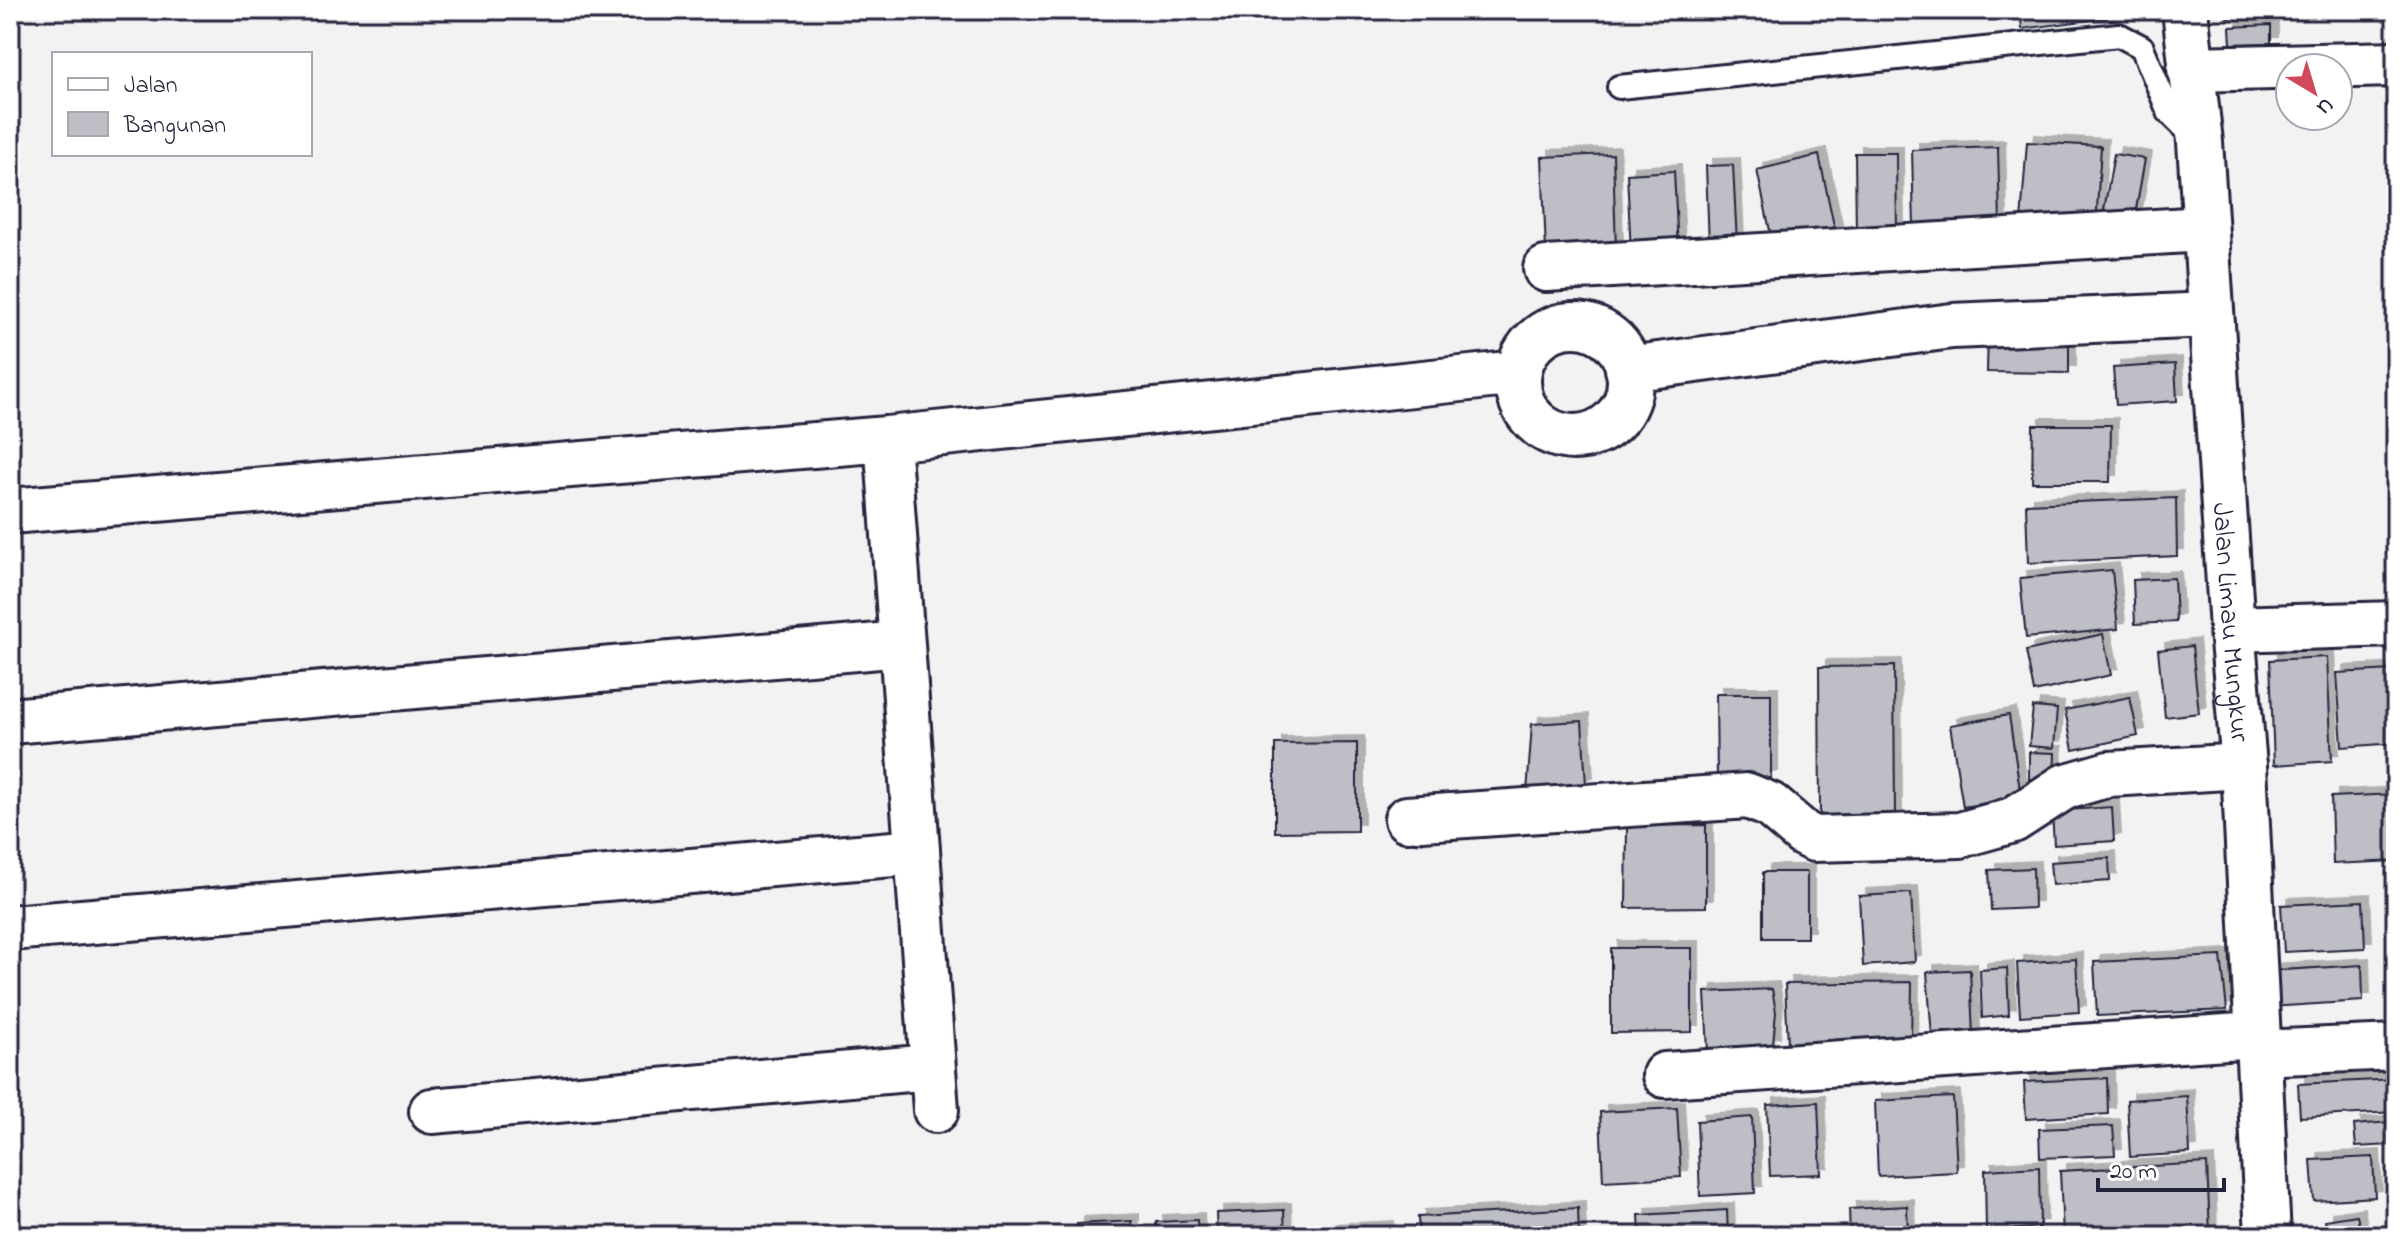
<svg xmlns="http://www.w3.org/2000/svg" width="2406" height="1246" font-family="'Indie Flower',sans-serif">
<defs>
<filter id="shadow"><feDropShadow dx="7" dy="-7" stdDeviation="0" flood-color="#0004"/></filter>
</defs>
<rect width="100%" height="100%" fill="#f2f2f3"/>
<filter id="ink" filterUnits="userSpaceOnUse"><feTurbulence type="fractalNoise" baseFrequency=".0125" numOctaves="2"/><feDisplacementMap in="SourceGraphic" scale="16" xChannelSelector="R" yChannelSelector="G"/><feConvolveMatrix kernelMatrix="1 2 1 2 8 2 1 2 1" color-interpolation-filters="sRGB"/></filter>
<g filter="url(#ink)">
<path fill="#bebec6" stroke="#22223b" stroke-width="2" filter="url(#shadow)" d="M2020 10H2106L2107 18 2022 29Z
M2227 10H2314L2227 18Z
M2271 25V43L2231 44 2230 27Z
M2027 142 2101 146 2096 225 2021 221Z
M1998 147 2000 224 1914 227 1912 150Z
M1855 153H1896L1897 235H1856Z
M1613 154 1616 250 1546 252 1542 157Z
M2114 154 2145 159 2135 215 2104 210Z
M1819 155 1837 240 1775 254 1757 170Z
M1733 165 1737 244 1709 245 1706 166Z
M1674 171 1678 250 1631 253 1627 174Z
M1988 329H2069V373L1987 372Z
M2175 364 2177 401 2116 405 2113 368Z
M2033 425H2111L2110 482H2032Z
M2176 498 2177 556 2028 563 2026 504Z
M2112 570 2118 629 2026 638 2020 578Z
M2174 578 2176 622 2135 624 2133 580Z
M2103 634 2111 675 2034 692 2026 651Z
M2192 646 2199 713 2165 717 2158 650Z
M2327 657 2332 761 2274 765 2270 660Z
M1894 666 1895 817 1820 818 1819 667Z
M2393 670 2396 743 2342 747 2337 673Z
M1716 694H1771V778L1717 779Z
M2130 697 2138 736 2073 750 2065 710Z
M2033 707 2057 709 2054 748 2029 746Z
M2009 715 2021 797 1963 807 1950 725Z
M1582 721 1586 785 1527 793 1532 724Z
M1357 743V831L1275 832V744Z
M2029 752 2055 753 2054 784H2029Z
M2396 794V861L2333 864 2331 797Z
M2112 807 2114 841 2054 845 2052 811Z
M1706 825V907L1626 908 1627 826Z
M2109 858 2110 881 2052 885 2050 862Z
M2033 868 2034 908 1991 910 1989 870Z
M1763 872H1807V938H1763Z
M1911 893 1915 962 1863 966 1859 896Z
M2363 901 2365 948 2284 952 2281 905Z
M1611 948H1692V1032L1611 1033Z
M2221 956 2227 1010 2097 1016 2094 962Z
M2076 959 2079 1012 2020 1016 2017 963Z
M2362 965 2363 1001 2269 1007 2267 971Z
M2007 968 2009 1015 1982 1018 1980 970Z
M1970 970 1973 1035 1932 1037 1927 972Z
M1912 982 1911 1043 1788 1044 1785 984Z
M1772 989 1776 1012 1773 1044 1708 1052 1705 992Z
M2107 1078 2108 1114 2026 1119 2024 1082Z
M2396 1079V1112L2300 1117 2298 1084Z
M2187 1096 2190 1153 2130 1157 2127 1100Z
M1953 1097 1957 1172 1878 1176 1875 1101Z
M1818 1102 1821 1174 1770 1176 1767 1105Z
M1677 1108 1681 1177 1603 1181 1600 1112Z
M1752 1117 1755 1193 1700 1196 1697 1121Z
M2390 1122 2391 1145 2356 1147 2354 1125Z
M2113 1126 2115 1155 2040 1158 2039 1129Z
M2373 1157 2375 1197 2314 1201 2311 1160Z
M2207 1163 2210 1234 2063 1236 2060 1171Z
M2039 1167 2040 1227 1986 1232 1985 1170Z
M1907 1206 1908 1236H1850L1849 1209Z
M1578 1208 1579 1236H1419L1418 1217Z
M1284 1210 1285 1236H1217L1216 1213Z
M1727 1210 1728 1236H1640L1639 1215Z
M2357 1215 2361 1236H2327L2325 1220Z
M1197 1220 1198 1236H1157L1156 1222Z
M1132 1221V1236H1077V1224Z
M1387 1228V1236H1325V1231Z"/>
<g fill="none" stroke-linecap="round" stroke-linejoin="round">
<defs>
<path id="service" d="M1619 87 2119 35 2142 47 2169 112 2196 139"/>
<path id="minor" d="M2190 69 2396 64
M1546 269 2204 229
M1518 381a56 56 0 1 1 112 0a56 56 0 1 1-112 0Z
M1628 369 1952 326 2210 315
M887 439 936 1110
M10 511 887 439 1518 373
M2232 629 2396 624
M10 721 902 644
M1407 819 1748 796 1770 805 1804 834 1814 839 1960 835 2013 820 2064 787 2109 774 2244 766
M10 928 917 852
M2259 1053 2396 1047
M1665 1075 2256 1035
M432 1111 931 1067"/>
<g id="tertiary">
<path id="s1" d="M2185 10 2200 142 2232 629 2244 766 2268 1236"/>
</g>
</defs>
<use href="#service" stroke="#22223b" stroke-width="28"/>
<use href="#minor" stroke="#22223b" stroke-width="50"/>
<use href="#tertiary" stroke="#22223b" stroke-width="50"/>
<use href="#service" stroke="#fff" stroke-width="22"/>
<use href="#minor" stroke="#fff" stroke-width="44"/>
<use href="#tertiary" stroke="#fff" stroke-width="44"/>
</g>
</g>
<g text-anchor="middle" stroke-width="6" stroke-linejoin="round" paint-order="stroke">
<g font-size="28" fill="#22223b" stroke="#fff">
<text dy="10" stroke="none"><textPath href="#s1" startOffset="614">Jalan Limau Mungkur</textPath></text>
</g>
</g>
<rect width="2406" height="1246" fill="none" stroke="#fff" stroke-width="40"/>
<rect x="20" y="20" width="2366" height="1206" fill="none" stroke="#22223b" stroke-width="3" filter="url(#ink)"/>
<rect x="52" y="52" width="260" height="104" fill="#ffffff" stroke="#a7a7b1" stroke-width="2"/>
<rect x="68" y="78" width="40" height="12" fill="#ffffff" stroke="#a7a7b1" stroke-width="2"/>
<text x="124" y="92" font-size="24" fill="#22223b">Jalan</text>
<rect x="68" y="112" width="40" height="24" fill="#bebec6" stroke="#a7a7b1" stroke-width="2"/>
<text x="124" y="132" font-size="24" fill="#22223b">Bangunan</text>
<g transform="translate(2314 92) rotate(142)"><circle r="38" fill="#ffffff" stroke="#a7a7b1" stroke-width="2"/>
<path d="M0-6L14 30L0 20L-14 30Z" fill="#d1495b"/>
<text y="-12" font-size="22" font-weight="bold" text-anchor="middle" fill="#22223b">U</text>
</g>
<path d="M2098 1178v12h126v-12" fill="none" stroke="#22223b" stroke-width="4"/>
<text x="2110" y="1178" font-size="24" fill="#22223b" stroke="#ffffff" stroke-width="6" paint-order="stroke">20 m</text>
</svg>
